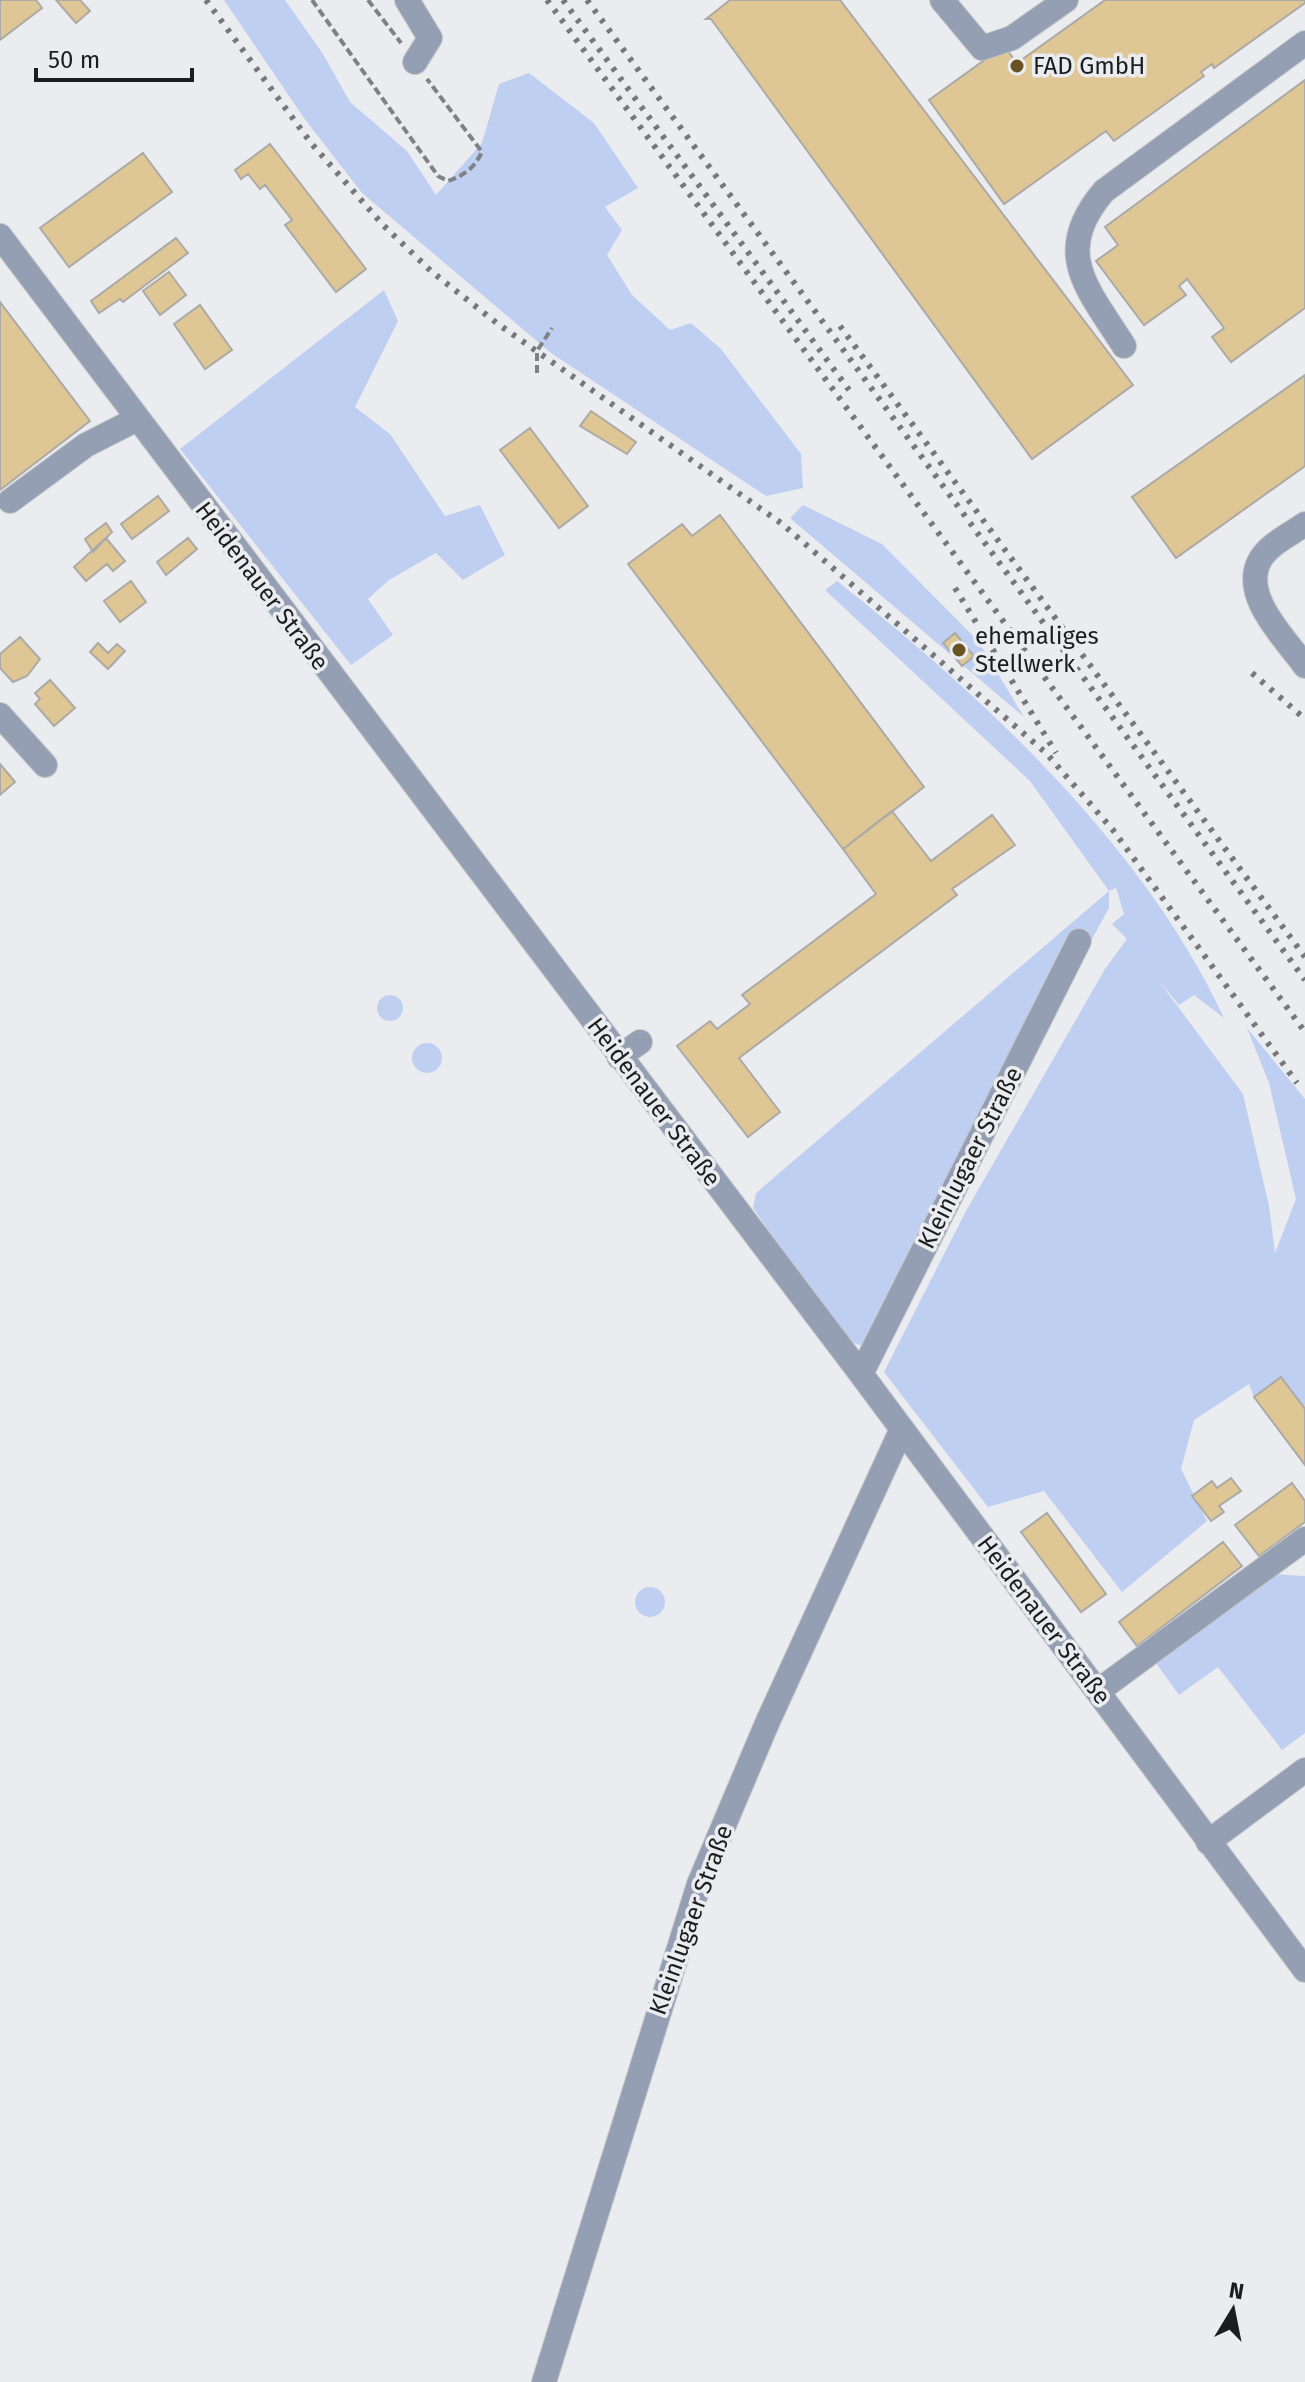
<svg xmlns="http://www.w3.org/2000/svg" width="1305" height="2382" font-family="'Fira Sans',sans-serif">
<rect width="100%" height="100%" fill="#eaecf0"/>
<path fill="#bfcff1" d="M224 0H285L323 54 350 102 407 151 436 195 482 143 499 84 529 73 594 123 638 188 605 207 622 230 607 255 632 295 670 330 691 323 721 349 801 454 803 488 766 496 551 353 362 193 304 118Z
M384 290 398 321 355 407 390 434 445 516 480 505 505 555 463 580 436 553 389 580 368 599 393 635 351 665 180 449Z
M803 505 882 544 979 642 1024 717 790 518Z
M837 581C984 697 1144 846 1224 1018L1194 995 1179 1005 1158 980 1243 1094 1269 1206 1275 1253 1296 1199 1269 1083 1247 1028 1305 1099V1409L1254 1397 1249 1384 1194 1420 1181 1469 1207 1521 1122 1592 1044 1491 988 1507 884 1372 966 1211 1105 969 1127 939 1112 924 1124 914 1116 888 1109 891V908L1092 939 1071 937 869 1341 862 1346 846 1340 753 1208 756 1193 1109 891 1030 781 825 590Z
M377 1008a13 13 0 1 1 26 0a13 13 0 1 1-26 0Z
M412 1058a15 15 0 1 1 30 0a15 15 0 1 1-30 0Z
M1271 1574 1305 1576V1733L1282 1750 1218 1667 1179 1695 1153 1659Z
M635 1602a15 15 0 1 1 30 0a15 15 0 1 1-30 0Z"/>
<path fill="#dfc695" stroke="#acaaa6" stroke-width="2" d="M0 0H36L42 8 0 40Z
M56 0H80L90 11 76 23Z
M730 0H840L1133 385 1032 459 711 19H706Z
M1105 0H1305V3L1214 68 1212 64 1201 72 1204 76 1114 141 1106 131 1004 204 929 100 1004 46 1017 63Z
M1305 80V308L1231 362 1212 337 1224 328 1187 279 1179 286 1186 295 1144 325 1096 261 1118 245 1105 227Z
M270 144 366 269 336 292 285 225 292 220 265 185 260 189 248 174 241 179 235 170Z
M143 153 172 192 69 267 40 228Z
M176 238 188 253 123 302 120 299 99 313 91 301Z
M169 272 186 295 160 315 143 291Z
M0 302 90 421 0 490Z
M200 305 232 350 205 369 174 324Z
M1305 375V466L1176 558 1132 497Z
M591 411 636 442 627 454 580 426Z
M530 428 588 506 559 528 500 450Z
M158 496 169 511 132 539 121 524Z
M720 515 924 787 843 849 628 564 682 524 692 536Z
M106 523 112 532 93 552 85 539Z
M106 538 125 561 113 571 107 564 86 581 74 567Z
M188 538 197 549 166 575 157 562Z
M131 581 146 602 120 622 104 601Z
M955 633 974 656 962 666 943 643Z
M20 637 40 659 27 676 13 682 0 668V654Z
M98 643 108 653 117 644 125 651 108 669 90 652Z
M50 680 75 708 54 726 35 704 40 699 35 693Z
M0 764 15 782 0 795Z
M892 811 931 861 992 815 1015 845 952 889 957 895 739 1058 780 1112 748 1137 677 1046 710 1021 717 1029 750 1004 742 995 876 894 843 849Z
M1281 1377 1305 1409V1465L1254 1397Z
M1231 1478 1241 1491 1219 1506 1224 1512 1211 1521 1192 1496 1212 1481 1217 1488Z
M1292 1483 1305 1501V1522L1259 1556 1235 1525Z
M1047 1513 1106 1594 1081 1612 1021 1532Z
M1223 1542 1242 1566 1137 1646 1119 1622Z"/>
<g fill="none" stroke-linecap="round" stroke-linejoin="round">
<defs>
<path id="minor" d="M407 0 430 38 415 62
M942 0 982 48 1012 38 1066 0
M0 236 861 1374 1305 1970
M1124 346C1088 289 1051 253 1104 191L1305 43
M10 501 86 445 137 419
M1305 524C1291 534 1269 544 1260 560 1240 596 1286 639 1305 666
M0 715 45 765
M619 1057 640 1042
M861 1374 1079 941
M1098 1691 1305 1539
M1208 1842 1305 1770
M544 2382 699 1884 768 1721 901 1431"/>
</defs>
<use href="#minor" stroke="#c5c7ca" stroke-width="26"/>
<path stroke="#7f8184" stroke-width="4" stroke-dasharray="8 4" stroke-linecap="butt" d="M312 0 438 176 448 181C465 175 474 168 482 152L427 79
M368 0 401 43
M537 373V351L552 328"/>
<use href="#minor" stroke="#959fb3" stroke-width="24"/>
<path stroke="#77787b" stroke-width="6" stroke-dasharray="4 8" stroke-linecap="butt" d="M206 0 311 143 383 225 432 272 498 324 781 523 1046 753 1113 830 1297 1083
M547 0 1305 1032
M563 0 849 390
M587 0 1305 980
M840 326 1305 957
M955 588 1056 753
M1252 673 1305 719"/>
</g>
<g fill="#695323" stroke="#eaecf0" stroke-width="3">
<circle cx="1017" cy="66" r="8"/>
<circle cx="959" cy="650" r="8"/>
</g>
<g text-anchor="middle" stroke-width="7" stroke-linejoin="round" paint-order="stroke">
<g font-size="24" fill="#1c1d1f" stroke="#eaecf0" text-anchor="start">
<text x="1033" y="74">FAD GmbH</text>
<text x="975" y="644">ehemaliges<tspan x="975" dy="28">Stellwerk</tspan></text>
</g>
<g font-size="24" fill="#1c1d1f" stroke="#eaecf0">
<text transform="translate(262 586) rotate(53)" y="8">Heidenauer Straße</text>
<text transform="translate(654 1102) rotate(53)" y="8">Heidenauer Straße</text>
<text transform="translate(970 1158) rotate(-63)" y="8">Kleinlugaer Straße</text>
<text transform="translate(1044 1620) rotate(53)" y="8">Heidenauer Straße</text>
<text transform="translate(691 1920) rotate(-70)" y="8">Kleinlugaer Straße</text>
</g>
</g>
<g transform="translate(1233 2310) rotate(10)" stroke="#eaecf0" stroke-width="6" paint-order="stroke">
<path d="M0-6L14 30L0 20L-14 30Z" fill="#1c1d1f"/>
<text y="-12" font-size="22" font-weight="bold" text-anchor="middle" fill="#1c1d1f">N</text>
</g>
<path d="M36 68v12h156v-12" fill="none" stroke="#1c1d1f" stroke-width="4"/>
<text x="48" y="68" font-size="24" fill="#1c1d1f" stroke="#eaecf0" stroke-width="6" paint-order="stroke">50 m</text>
</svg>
